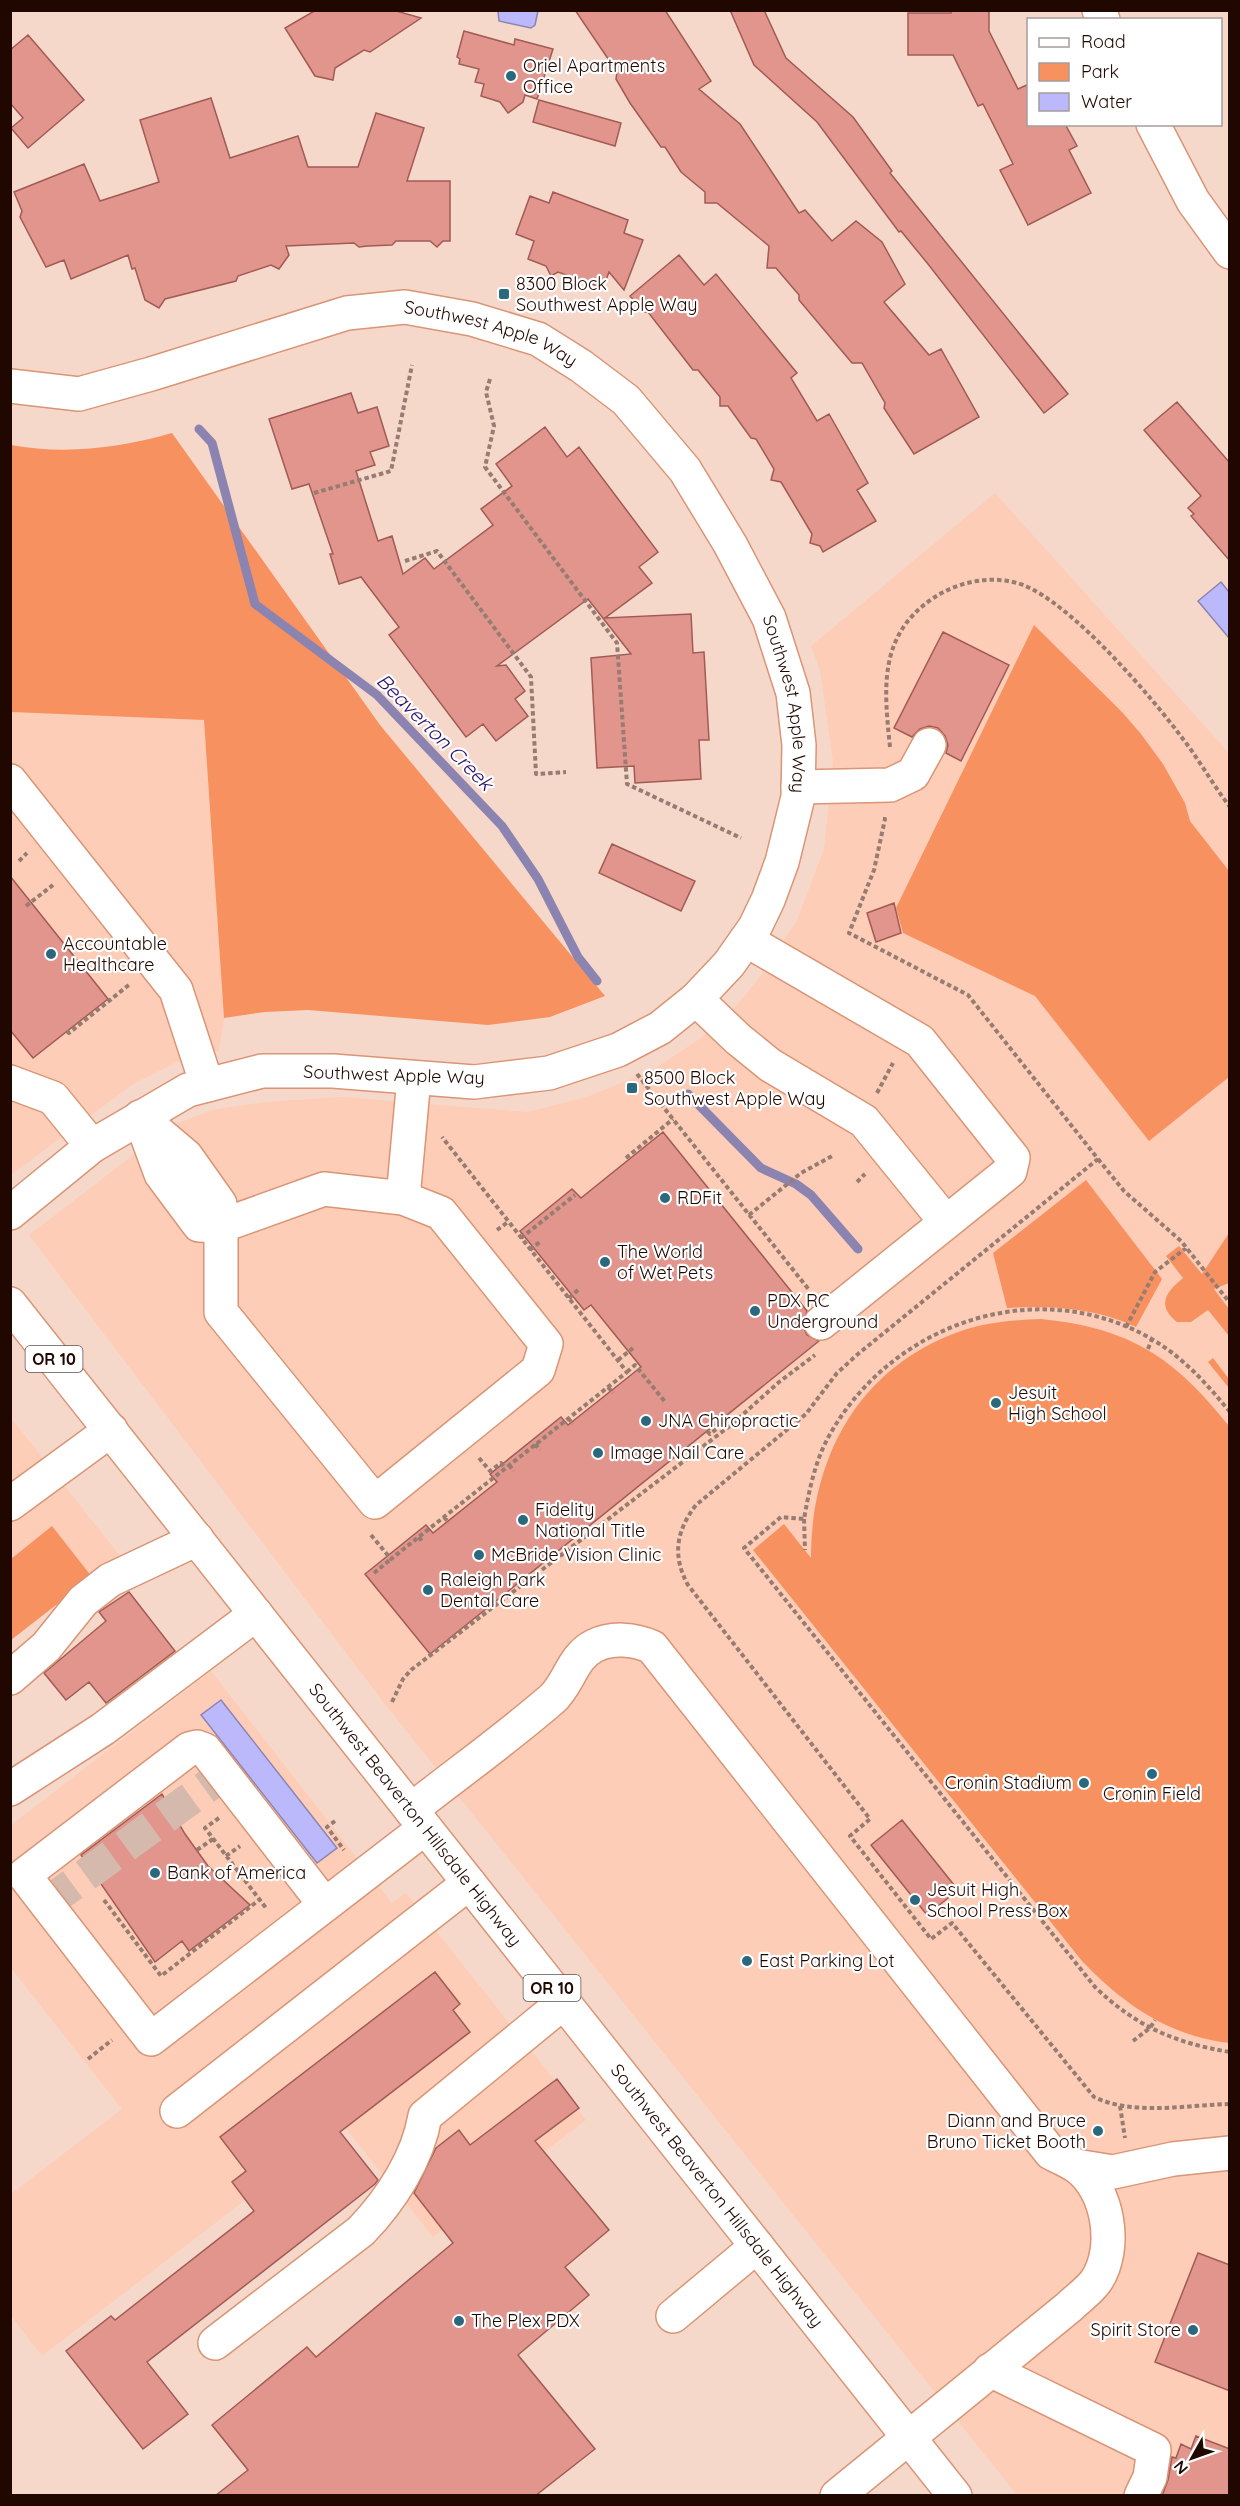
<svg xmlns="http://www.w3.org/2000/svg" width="1240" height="2506" font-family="Quicksand,sans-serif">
<rect width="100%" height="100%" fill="#f6d8cb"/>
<path fill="#fdcdb7" d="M995 493 1229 753V2495H1017L384 1703 29 1235 171 1126 212 1110 265 1102 342 1097 528 1112 589 1096 651 1071 698 1040 740 1002 765 970 797 920 824 849 833 762 820 671 811 646Z
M11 712 204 719 224 1018 219 1051 183 1059 133 1084 11 1175Z
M11 1418 120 1556 11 1640Z
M211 1671 392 1903 406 1893 586 2120 433 2237 343 2125 42 2356 11 2316V2194L122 2109 11 1968V1825Z"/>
<path fill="#f89160" d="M172 433 380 725 605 996 550 1017 488 1025 308 1010 265 1012 224 1018 204 720 11 712V445C65 455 119 448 172 433Z
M1034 625 1122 712 1141 734 1163 764 1185 803 1190 821 1229 871V1077L1149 1141 1035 996 903 933 896 908Z
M1086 1180 1162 1279 1136 1327C1095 1308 1052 1305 1007 1308L993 1253Z
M1229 1233V1283L1214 1289 1229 1309V1336L1208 1310 1191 1322H1177C1156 1305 1166 1292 1183 1278L1166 1256 1179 1246 1202 1274Z
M1041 1319C1130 1328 1174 1357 1229 1426V2043C1169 2036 1123 2004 1082 1961L753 1550 784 1524 811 1558C811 1454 862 1364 964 1330 989 1322 1015 1320 1041 1319Z
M1213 1358 1229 1379V1388L1208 1362Z
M52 1526 92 1577 11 1640V1559Z"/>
<path fill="#bbb9fc" stroke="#8c84b0" stroke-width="1.5" d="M498 11V10L538 11 535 25 531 28 499 21Z
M1221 582 1229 592V638L1198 601Z
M221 1700 337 1848 317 1863 201 1715Z"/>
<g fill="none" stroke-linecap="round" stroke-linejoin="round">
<path stroke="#8c84b0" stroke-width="9" d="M199 429 212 443 255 604 377 695 502 826 538 879 578 957 597 981
M688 1094 761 1168 796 1184 811 1195 858 1249"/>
</g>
<path fill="#e1958d" stroke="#a15b55" stroke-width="1.5" d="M316 10H393L421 18 370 52 364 50 335 68 333 80 315 76 285 28Z
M575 10H665L711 81 699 89 740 124 799 213 805 210 832 241 856 221 882 242 905 284 884 302 929 355 941 349 979 417 914 454 884 408 885 403 862 363H852L799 300V295L776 268H767L769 246 717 203H705V192L681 172 665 147H661L630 103 616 79 617 72Z
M730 10H764L786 58 853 117 892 171 890 173 1068 394 1044 413 928 264 901 231 899 232 817 122 754 65Z
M951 10H989V31L1018 89 1029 84V124H1065L1077 146 1069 150 1091 193 1028 225 1000 170 1013 164 983 104 978 106 953 55H908V13H951Z
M464 31 514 45 515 39 553 49 537 99 525 95 523 102 508 113 500 102 481 96 484 84 475 82 479 69 459 64 460 59 457 57Z
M28 35 84 100 28 148 11 128 23 118 10 103V50Z
M211 98 230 158 298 136 308 167H358L376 113 424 128 407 181H450V241H443L437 247 430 241H396L392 245 368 246 359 247 354 243 286 246 289 255 279 269 271 265 238 276 236 281 165 299 159 308 145 300 135 268 132 269 128 255 71 279 64 260 46 267 20 217 22 211 14 192 84 164 100 201 159 182 140 120Z
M539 100 621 123 615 146 533 122Z
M553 192 628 220 624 233 643 240 624 290 609 272 603 288 558 272 551 276 546 266 528 259 534 241 516 234 530 196 549 203Z
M679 255 704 285 716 274 797 373 791 378 817 421 829 414 868 483 857 490 876 521 823 552 820 546 810 543 812 534 781 482 771 480 774 469 756 439 751 438 728 406H720V397L698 370H693L648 312H643L630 296Z
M351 393 358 413 377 407 389 446 370 452 375 465 356 471 378 541 392 536 403 574 425 558 434 569 493 525 481 509 512 486 496 464 545 427 567 457 579 447 658 552 639 567 652 583 605 618 691 614 693 653 704 652 709 740H699L701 779 635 783 634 766 597 768 591 658 631 654 588 599 497 666 506 665 525 691 515 699 528 716 496 741 483 724 466 737 389 635 399 627 361 577 339 584 330 554H333L309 484 292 489 269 419Z
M1177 402 1230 463V561L1191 516 1194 514 1188 508 1201 496 1144 430Z
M943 632 1009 665 961 761 946 753 948 745 945 736 938 728 929 726 920 729 912 737 894 728Z
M612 844 695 881 681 911 599 873Z
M10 876 108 999 33 1058 10 1030Z
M894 903 901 933 876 942 867 913Z
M663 1132 807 1311 803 1326 807 1335 819 1341 430 1654 365 1574 426 1525 433 1533 497 1482 490 1474 561 1417 568 1425 641 1367 591 1305 584 1310 520 1231 572 1189 581 1198Z
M129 1592 175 1651 106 1703 89 1682 66 1700 44 1673 106 1621 99 1612Z
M162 1794 185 1834 208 1866 250 1905 189 1951 182 1941 155 1962 81 1855Z
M902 1820 958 1890 927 1915 871 1845Z
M435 1972 460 2004 453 2010 470 2032 340 2132 378 2180 375 2184 147 2362 188 2414 143 2449 66 2351 111 2316 115 2320 254 2211 232 2182 246 2171 220 2137Z
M557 2079 579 2108 535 2141 609 2230 565 2267 589 2295 518 2355 595 2449 535 2496H215L248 2470 212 2425 307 2347 316 2357 453 2243 414 2193 436 2148 459 2130 470 2145Z
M1198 2253 1230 2265V2391L1155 2362Z
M1196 2436 1230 2449V2496H1162L1168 2480 1172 2457 1176 2458 1181 2444 1191 2449Z"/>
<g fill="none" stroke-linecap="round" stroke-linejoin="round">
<path stroke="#d6b9ad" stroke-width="33" stroke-dasharray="33 16" stroke-linecap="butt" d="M46 1904 224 1774"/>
<defs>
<g id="minor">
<path d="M1099 10 1103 20"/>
<path d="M1153 124 1193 201 1230 252"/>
<path id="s1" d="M10 386 79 394 151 374 347 313 405 307 472 319 538 339 581 366 626 400 685 470 730 544 769 618 793 693 799 745 798 797 782 862 768 900 755 927 729 964 696 999 660 1028 618 1050 549 1073 474 1082 333 1071H262L188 1090 92 1146 10 1213"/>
<path d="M10 781 176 990 207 1085"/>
<path d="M798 787 890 785 913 774 929 745"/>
<path d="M746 940 920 1041 1013 1158 1010 1171 821 1323"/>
<path d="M696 999 738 1039 770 1065 864 1121 946 1222"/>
<path d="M10 1082 53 1098 92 1146"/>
<path d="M140 1117 186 1156 220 1204 221 1226 199 1225 161 1174Z"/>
<path d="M324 1189 403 1198 441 1213 546 1344 538 1370 375 1502 221 1312V1226Z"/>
<path d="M403 1198 414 1078"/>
<path d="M10 1504 111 1430"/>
<path d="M10 1678 46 1647 83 1601 110 1580 197 1539"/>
<path d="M10 1789 103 1729 256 1614"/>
<path d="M411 1810C458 1773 507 1738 552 1699 569 1684 572 1657 594 1646 612 1637 634 1639 652 1647L1051 2153C1059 2157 1068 2161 1076 2166 1109 2189 1118 2249 1096 2281 1089 2291 1077 2299 1069 2307L837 2496"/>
<path d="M325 1905 205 1750 197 1747 189 1749 24 1875 151 2039 425 1828"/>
<path d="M177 2111 469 1883"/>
<path d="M1076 2166 1113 2172 1173 2159 1230 2153"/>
<path d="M673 2316 757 2246"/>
<path d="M215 2343 361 2231C391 2200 418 2158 425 2116L564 2002"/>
<path d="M990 2370 1154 2450 1150 2477 1141 2496"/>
</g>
<g id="major">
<path id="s2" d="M10 1304 955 2496"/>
</g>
</defs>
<use href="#minor" stroke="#d99575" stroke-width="36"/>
<use href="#major" stroke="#d99575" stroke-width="36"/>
<path stroke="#977c71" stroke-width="4" stroke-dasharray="4.5 3" stroke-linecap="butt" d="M490 379 486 392 494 426 485 467 617 643 627 784 741 838
M314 493 391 471 412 365
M405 561 437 551 531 677 536 774 566 772
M890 747C884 689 878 636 932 599 958 581 993 574 1023 585 1072 604 1151 696 1183 739 1200 761 1213 785 1230 807
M883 819H885L874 870 849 933 968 995 1098 1159 858 1354 837 1373 806 1414 696 1505C676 1531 672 1556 688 1585L870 1819 850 1836 931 1939 952 1923 1094 2097C1134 2116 1186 2105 1230 2104
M19 861 27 853
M26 906 53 885
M67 1031 69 1033 130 984
M637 1074 810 1291
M877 1093 893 1063
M626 1158 673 1119
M1098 1159 1124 1191 1181 1241 1230 1303
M857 1182 865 1174
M749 1215 801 1173 834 1155
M497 1230 508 1222
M521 1238 575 1195
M530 1250 541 1241
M569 1298 578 1290
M1126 1327 1155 1272 1186 1248
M1148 1349 1152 1339
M618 1360 633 1348
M627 1372 635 1365 666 1403
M608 1387 613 1393
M1230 1412C1206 1383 1183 1357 1150 1338 1035 1273 891 1324 829 1436 815 1461 809 1491 804 1519L781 1517 744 1548 1095 1987C1136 2026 1174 2043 1230 2052
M568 1418 573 1424
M707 1431 710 1434 726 1421 738 1418
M535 1444 540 1450
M479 1458 490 1471 501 1463 505 1468
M509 1465 514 1471
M444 1517 449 1523
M804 1519 805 1550
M371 1535 391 1559 627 1372 442 1137
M419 1537 423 1543
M374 1573 391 1559
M392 1702 403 1679 411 1670 731 1425 779 1382 815 1355
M219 1818 205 1828 266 1908
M335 1821 327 1827 344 1850
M197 1850 213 1839
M226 1856 240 1846
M104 1900 161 1976 259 1900
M1133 2041 1150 2028 1155 2020
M88 2059 112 2040
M1120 2106 1125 2138"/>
<use href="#minor" stroke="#fff" stroke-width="33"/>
<use href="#major" stroke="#fff" stroke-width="33"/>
</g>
<g fill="#2a687e" stroke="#fff" stroke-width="2">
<circle cx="511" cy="76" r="6"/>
<rect x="498" y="288" width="12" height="12" rx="3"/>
<circle cx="51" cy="954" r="6"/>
<rect x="626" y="1082" width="12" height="12" rx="3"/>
<circle cx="665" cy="1198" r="6"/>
<circle cx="605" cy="1262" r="6"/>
<circle cx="755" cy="1311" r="6"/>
<circle cx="996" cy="1403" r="6"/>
<circle cx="646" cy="1421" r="6"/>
<circle cx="598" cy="1453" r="6"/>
<circle cx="523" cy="1520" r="6"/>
<circle cx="479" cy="1555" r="6"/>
<circle cx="428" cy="1590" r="6"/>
<circle cx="1152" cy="1774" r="6"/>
<circle cx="1084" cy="1783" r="6"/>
<circle cx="155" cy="1873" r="6"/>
<circle cx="915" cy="1900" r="6"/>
<circle cx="747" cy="1961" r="6"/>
<circle cx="1098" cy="2131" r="6"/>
<circle cx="459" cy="2321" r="6"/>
<circle cx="1193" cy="2330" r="6"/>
</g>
<g text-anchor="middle" stroke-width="4.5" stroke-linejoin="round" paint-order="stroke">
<g fill="#fff" stroke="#63524c" stroke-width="1.5">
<rect x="25.5" y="1346" width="57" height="26" rx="4.5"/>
<rect x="523.5" y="1975" width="57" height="26" rx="4.5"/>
</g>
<g font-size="16" font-weight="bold" fill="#200800">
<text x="54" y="1365">OR 10</text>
<text x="552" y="1994">OR 10</text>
</g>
<g font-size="18" fill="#200800" stroke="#fff" text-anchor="start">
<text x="523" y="72">Oriel Apartments<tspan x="523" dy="21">Office</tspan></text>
<text x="516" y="290">8300 Block<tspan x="516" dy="21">Southwest Apple Way</tspan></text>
<text x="63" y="950">Accountable<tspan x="63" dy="21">Healthcare</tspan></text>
<text x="644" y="1084">8500 Block<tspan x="644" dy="21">Southwest Apple Way</tspan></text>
<text x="677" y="1204">RDFit</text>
<text x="617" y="1258">The World<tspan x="617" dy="21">of Wet Pets</tspan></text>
<text x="767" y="1307">PDX RC<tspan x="767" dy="21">Underground</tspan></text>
<text x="1008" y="1399">Jesuit<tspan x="1008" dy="21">High School</tspan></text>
<text x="658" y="1427">JNA Chiropractic</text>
<text x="610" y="1459">Image Nail Care</text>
<text x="535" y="1516">Fidelity<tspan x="535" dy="21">National Title</tspan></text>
<text x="491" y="1561">McBride Vision Clinic</text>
<text x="440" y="1586">Raleigh Park<tspan x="440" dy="21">Dental Care</tspan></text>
<text x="1072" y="1789" text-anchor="end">Cronin Stadium</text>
<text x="1152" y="1800" text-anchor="middle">Cronin Field</text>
<text x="167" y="1879">Bank of America</text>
<text x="927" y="1896">Jesuit High<tspan x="927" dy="21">School Press Box</tspan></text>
<text x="759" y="1967">East Parking Lot</text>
<text x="1086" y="2127" text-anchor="end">Diann and Bruce<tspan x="1086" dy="21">Bruno Ticket Booth</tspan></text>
<text x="471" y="2327">The Plex PDX</text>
<text x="1181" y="2336" text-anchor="end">Spirit Store</text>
</g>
<g font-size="18" fill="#200800" stroke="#fff">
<text dy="6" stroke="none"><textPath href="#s1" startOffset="498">Southwest Apple Way</textPath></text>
<text dy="6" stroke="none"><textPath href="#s1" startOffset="1002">Southwest Apple Way</textPath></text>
<text transform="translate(394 1075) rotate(2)" y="6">Southwest Apple Way</text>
<text dy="6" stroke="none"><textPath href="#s2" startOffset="652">Southwest Beaverton Hillsdale Highway</textPath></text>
<text dy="6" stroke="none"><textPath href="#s2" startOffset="1138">Southwest Beaverton Hillsdale Highway</textPath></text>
</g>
<g font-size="20" font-style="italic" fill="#2c1071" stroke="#fff">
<text transform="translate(435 732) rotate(45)" y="7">Beaverton Creek</text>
</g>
</g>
<rect width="1240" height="2506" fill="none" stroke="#200800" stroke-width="24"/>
<rect x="1027" y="18" width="195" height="108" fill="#ffffff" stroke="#a69c99" stroke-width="1.5"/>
<rect x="1039" y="38" width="30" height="9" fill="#ffffff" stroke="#a69c99" stroke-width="1.5"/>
<text x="1081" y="48" font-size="18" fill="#200800">Road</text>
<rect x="1039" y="63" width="30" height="18" fill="#f89160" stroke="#a69c99" stroke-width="1.5"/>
<text x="1081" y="78" font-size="18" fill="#200800">Park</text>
<rect x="1039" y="93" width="30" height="18" fill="#bbb9fc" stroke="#a69c99" stroke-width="1.5"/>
<text x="1081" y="108" font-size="18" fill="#200800">Water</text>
<g transform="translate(1192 2458) rotate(230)" stroke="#ffffff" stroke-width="4.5" paint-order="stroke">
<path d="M0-4.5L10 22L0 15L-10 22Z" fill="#200800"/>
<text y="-9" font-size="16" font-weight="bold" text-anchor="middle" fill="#200800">N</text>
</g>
</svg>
